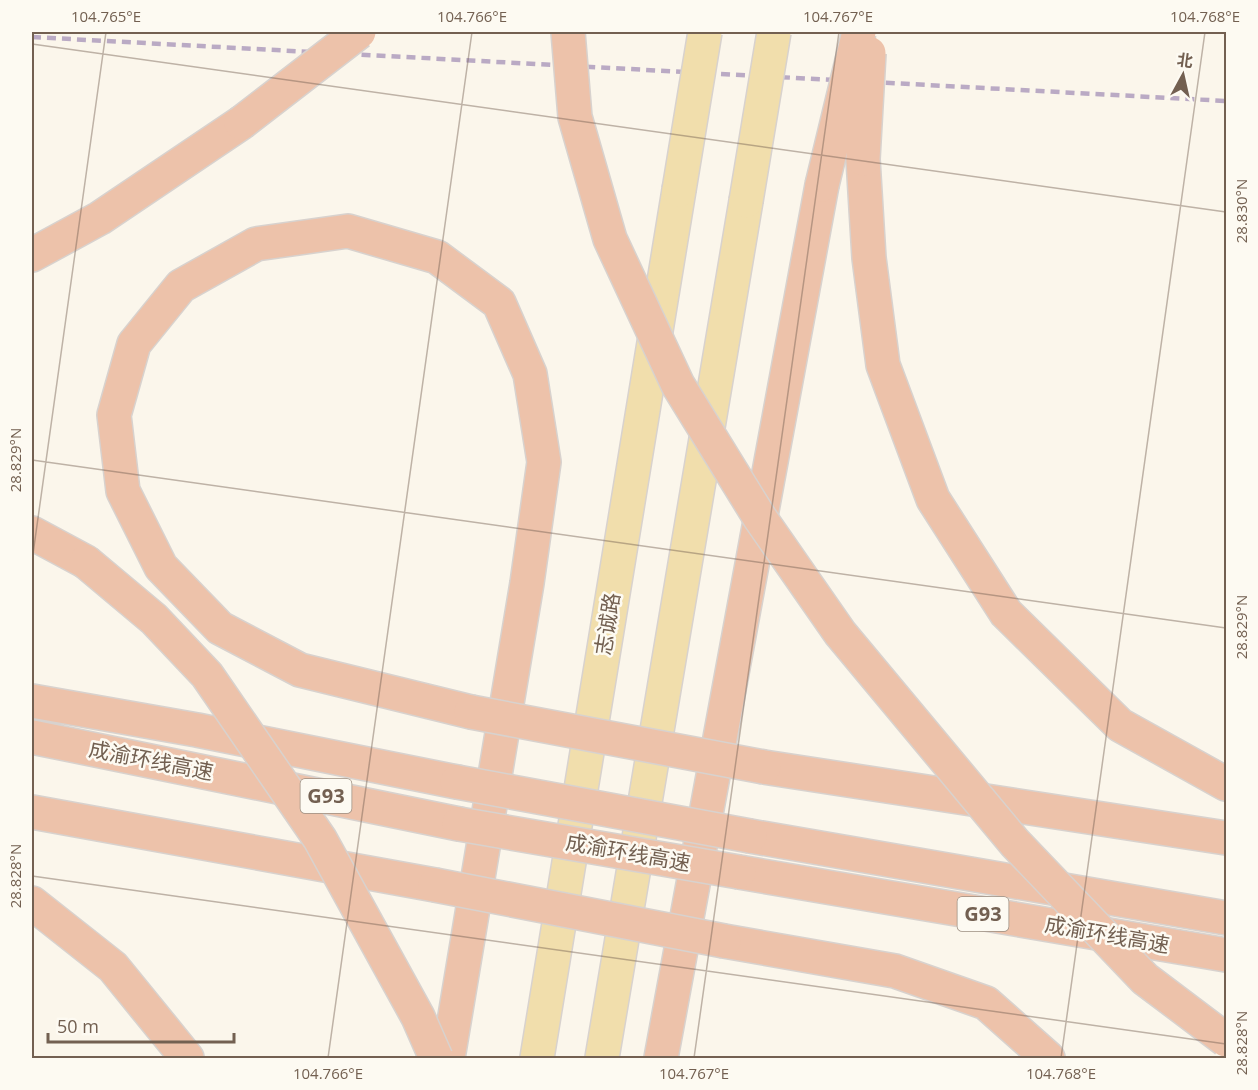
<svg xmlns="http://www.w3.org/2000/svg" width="1258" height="1090" font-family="'Open Sans','Noto Sans SC',sans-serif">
<rect width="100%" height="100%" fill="#fbf6eb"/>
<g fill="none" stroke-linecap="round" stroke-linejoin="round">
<defs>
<path id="major" d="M537 1058 679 190
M602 1058 746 201"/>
<path id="highway" d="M863 159 869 258 883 365 933 499 1006 613 1120 725 1226 784
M32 255 100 218 241 123
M32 533 86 562
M32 701 197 730 457 782
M32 737 459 824
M764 767 1226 838
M32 812 435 885
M750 836 1226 918
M739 872 1226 955
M32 903 113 967 187 1058
M724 941 895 971 986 1003 1048 1058
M448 1058 527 583 544 462 530 374 499 303 437 257 348 231 256 244 181 286 134 344 114 415 123 491 161 567 220 628 300 670 471 712
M661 1058 822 185"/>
</defs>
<use href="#major" stroke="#d8d2ce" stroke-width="36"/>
<use href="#highway" stroke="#d8d2ce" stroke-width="36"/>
<use href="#major" stroke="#f1deac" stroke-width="33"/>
<use href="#highway" stroke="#edc2aa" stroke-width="33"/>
<path stroke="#baaac4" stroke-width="4.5" stroke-dasharray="9 6" stroke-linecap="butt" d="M32 37 1226 101"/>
<defs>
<path id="major-bridge" d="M679 190 705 32
M746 201 774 32"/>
<path id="highway-bridge" d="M568 32 575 117 610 239 678 385 760 518 840 633 1015 843 1145 979 1226 1040
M241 123 359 32
M863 159 869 53
M822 185 859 32
M86 562 154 619 207 675 320 839 418 1017 436 1058
M471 712 764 767
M457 782 750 836
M459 824 739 872
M435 885 724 941"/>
</defs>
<use href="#major-bridge" stroke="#d8d2ce" stroke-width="36" stroke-linecap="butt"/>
<use href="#highway-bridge" stroke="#d8d2ce" stroke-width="36" stroke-linecap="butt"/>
<use href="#major-bridge" stroke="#f1deac" stroke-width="33"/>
<use href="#highway-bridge" stroke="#edc2aa" stroke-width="33"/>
</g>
<path fill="none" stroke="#736051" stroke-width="1.5" stroke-opacity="0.45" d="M32 44 1226 212M32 460 1226 628M32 561 106 32M32 876 1226 1044M328 1058 472 32M694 1058 839 32M1061 1058 1205 32"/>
<g text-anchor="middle" stroke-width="5" stroke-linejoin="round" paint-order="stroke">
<g fill="#fdfaf2" stroke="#9c8e81" stroke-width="1.5">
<rect x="300.5" y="779" width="51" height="34" rx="4.5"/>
<rect x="957.5" y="897" width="51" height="34" rx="4.5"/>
</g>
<g font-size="20" font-weight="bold" fill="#736051">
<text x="326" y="803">G93</text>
<text x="983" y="921">G93</text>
</g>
<g font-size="21" fill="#736051" stroke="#fdfaf2">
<text transform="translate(608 624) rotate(-81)" y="7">志诚路</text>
<text transform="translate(151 761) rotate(11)" y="7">成渝环线高速</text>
<text transform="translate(628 853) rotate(10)" y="7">成渝环线高速</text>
<text transform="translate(1107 935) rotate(10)" y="7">成渝环线高速</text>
</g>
</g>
<rect width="1258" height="1090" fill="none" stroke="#fdfaf2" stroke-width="66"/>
<g transform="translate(1183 75) rotate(8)" stroke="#fdfaf2" stroke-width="4.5" paint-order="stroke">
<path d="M0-4.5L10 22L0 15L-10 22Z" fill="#736051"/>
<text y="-9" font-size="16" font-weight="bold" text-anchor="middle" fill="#736051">北</text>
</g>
<path d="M48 1033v9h186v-9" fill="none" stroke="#736051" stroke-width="3"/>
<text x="57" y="1033" font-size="18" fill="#736051" stroke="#fdfaf2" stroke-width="4.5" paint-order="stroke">50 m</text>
<rect x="33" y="33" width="1192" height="1024" fill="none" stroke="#736051" stroke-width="2"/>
<g font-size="15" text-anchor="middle" fill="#736051">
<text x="106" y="22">104.765°E</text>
<text x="472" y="22">104.766°E</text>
<text x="838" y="22">104.767°E</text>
<text x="1205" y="22">104.768°E</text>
<text transform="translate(1242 211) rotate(-90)" y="5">28.830°N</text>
<text transform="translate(16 460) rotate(-90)" y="5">28.829°N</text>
<text transform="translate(1242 627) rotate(-90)" y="5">28.829°N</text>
<text transform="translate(16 876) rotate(-90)" y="5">28.828°N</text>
<text transform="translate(1242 1043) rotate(-90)" y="5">28.828°N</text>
<text x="328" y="1079">104.766°E</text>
<text x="694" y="1079">104.767°E</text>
<text x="1061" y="1079">104.768°E</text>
</g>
</svg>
